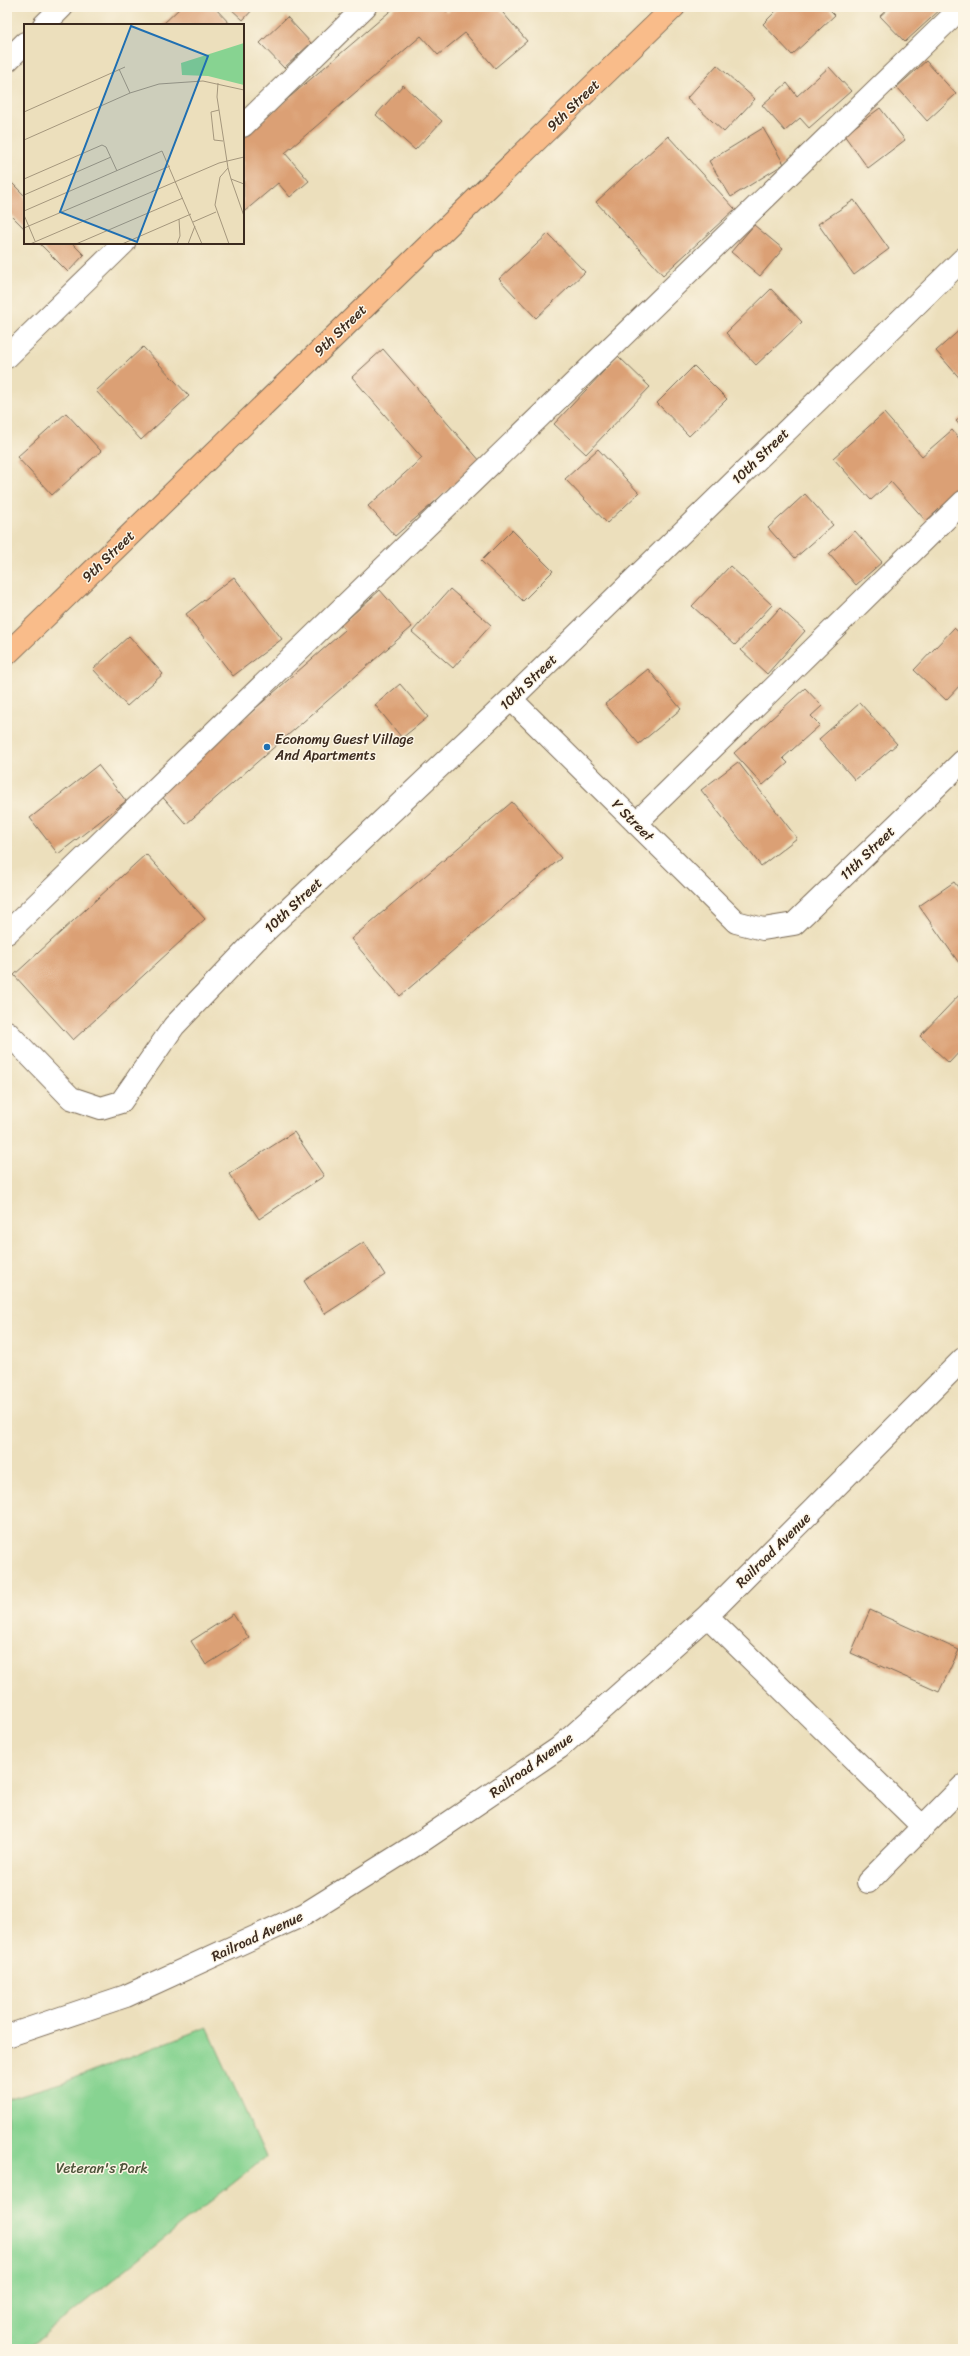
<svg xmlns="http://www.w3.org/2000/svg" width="970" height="2356" font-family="Sriracha,sans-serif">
<rect width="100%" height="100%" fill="#fcf5e5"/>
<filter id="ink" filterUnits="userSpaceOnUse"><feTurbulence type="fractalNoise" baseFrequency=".025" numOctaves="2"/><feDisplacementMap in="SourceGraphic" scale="8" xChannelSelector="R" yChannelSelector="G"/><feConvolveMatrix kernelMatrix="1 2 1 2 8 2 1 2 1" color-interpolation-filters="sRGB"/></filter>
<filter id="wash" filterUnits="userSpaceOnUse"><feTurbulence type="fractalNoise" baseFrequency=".012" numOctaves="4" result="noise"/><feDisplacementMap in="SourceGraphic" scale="16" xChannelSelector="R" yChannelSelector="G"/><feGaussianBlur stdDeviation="0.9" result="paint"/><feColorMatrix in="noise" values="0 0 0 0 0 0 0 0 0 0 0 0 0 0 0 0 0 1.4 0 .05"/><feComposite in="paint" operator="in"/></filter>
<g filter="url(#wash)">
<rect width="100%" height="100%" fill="#ecdfbc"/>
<path fill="#87d391" stroke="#617e58" d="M207 2027 266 2157 26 2349H7V2099L67 2081Z"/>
<g id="blocks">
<path fill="#dba075" d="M181 7H214L231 25H162Z
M229 7H255L243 20Z
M395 7H442L447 12 452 7H498L527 41 495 68 465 33 438 55 421 36 285 153 309 181 290 197 278 183 245 211 243 208V137Z
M780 7H827L835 15 792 55 763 24Z
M890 7H943L905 42 880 16Z
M287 17 311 43 284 68 260 43Z
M926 61 956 94 927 121 897 87Z
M717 65 755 99 724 132 687 98Z
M829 67 851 91 809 128 800 118 785 131 762 105 787 83 797 96Z
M403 85 442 121 415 150 376 115Z
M880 108 905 140 868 168 844 135Z
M763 128 784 164 731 197 709 161Z
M668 136 735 209 663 275 596 202Z
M7 178 25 196V229L7 211Z
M854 200 889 249 854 275 818 224Z
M754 225 783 249 760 276 731 252Z
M548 234 585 272 536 318 499 279Z
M39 243H72L84 255 68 272Z
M771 289 802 322 756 365 726 333Z
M963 327V382L936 351Z
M143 347 189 396 141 440 96 391Z
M383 349 481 462 395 536 368 506 422 458 352 377Z
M618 356 650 387 586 454 554 424Z
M694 366 727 399 689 436 657 403Z
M66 413 101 451 52 495 17 457Z
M884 413 922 456 952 430 963 443V488L926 521 891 482 871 500 833 458Z
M963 416V429L956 421Z
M598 449 639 493 607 523 565 479Z
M805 494 833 525 795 558 768 528Z
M512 530 553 571 523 601 481 561Z
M855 531 882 562 856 585 829 554Z
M730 566 772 605 735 645 692 606Z
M234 577 282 639 233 676 186 614Z
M450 589 491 625 453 668 412 632Z
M380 590 412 627 186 824 159 793 345 630 341 625Z
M780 608 805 631 767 674 741 650Z
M954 628 963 636V682L946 700 914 670Z
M129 636 163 674 127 706 93 669Z
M648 669 681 709 639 744 605 704Z
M400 684 428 717 402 738 375 705Z
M805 688 822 706 811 716 820 725 783 758 788 763 763 785 734 753Z
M860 703 897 744 855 780 819 739Z
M738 762 797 838 761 866 701 790Z
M98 765 126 801 58 854 30 818Z
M512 802 561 858 400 996 351 939Z
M146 854 205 919 73 1040 14 975Z
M954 882 963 894V961L959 963 919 906Z
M963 991V1048L949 1063 920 1036Z
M294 1132 324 1176 259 1219 229 1174Z
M364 1242 385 1275 325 1314 304 1281Z
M870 1610 959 1650 939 1692 851 1653Z
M233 1614 249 1638 206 1665 191 1641Z"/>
</g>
</g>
<g filter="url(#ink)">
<use href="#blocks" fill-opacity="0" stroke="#796955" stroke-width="1"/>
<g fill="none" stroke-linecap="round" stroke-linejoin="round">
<defs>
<path id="minor" d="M44 25 62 7
M7 61 25 43
M243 126 365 7
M7 357 124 243
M511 699 736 922 763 929 794 924 963 761
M636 823 963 502
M7 933 962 7
M7 1032 71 1098 101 1108 121 1102 174 1026 256 940 511 699 963 259
M707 1616 923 1827
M868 1882 963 1786
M7 2036 126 1996 305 1914 425 1839 559 1748 707 1616 963 1359"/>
<path id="major" d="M7 654 674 7"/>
</defs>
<use href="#minor" stroke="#796955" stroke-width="24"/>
<use href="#major" stroke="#796955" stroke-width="24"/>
<use href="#minor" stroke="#fff" stroke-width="22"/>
<use href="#major" stroke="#f9bc8a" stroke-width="22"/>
</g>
</g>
<circle fill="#1f6fb2" stroke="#fcf5e5" stroke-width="1.5" cx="267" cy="747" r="4"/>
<g text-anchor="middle" stroke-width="3" stroke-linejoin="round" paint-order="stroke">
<g font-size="14" fill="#3b2a1e" stroke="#fcf5e5">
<text transform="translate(573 105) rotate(-44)" y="5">9th Street</text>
<text transform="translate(340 330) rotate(-44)" y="5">9th Street</text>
<text transform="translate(760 456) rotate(-44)" y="5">10th Street</text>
<text transform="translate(108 556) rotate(-44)" y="5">9th Street</text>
<text transform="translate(528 682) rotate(-44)" y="5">10th Street</text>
<text transform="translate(633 820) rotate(45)" y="5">Y Street</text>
<text transform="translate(867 853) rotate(-44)" y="5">11th Street</text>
<text transform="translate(293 905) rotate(-43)" y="5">10th Street</text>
<text transform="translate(773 1550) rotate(-45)" y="5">Railroad Avenue</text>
<text transform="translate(531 1765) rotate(-36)" y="5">Railroad Avenue</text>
<text transform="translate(257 1936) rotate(-25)" y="5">Railroad Avenue</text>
</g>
<g font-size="14" fill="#3b2a1e" stroke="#fcf5e5" text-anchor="start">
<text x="275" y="744">Economy Guest Village<tspan x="275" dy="16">And Apartments</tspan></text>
</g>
<g font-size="14" fill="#4e543b" stroke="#fcf5e5">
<text x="102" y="2173">Veteran's Park</text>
</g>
</g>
<g transform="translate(24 24)">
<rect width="220" height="220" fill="#ecdfbc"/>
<path d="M220 19V61L184 52 158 51 157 39Z" fill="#87d391"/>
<path fill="none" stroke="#a5977d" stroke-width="1" d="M95 45 106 69M194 59 193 73 204 144 207 155 220 160M195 86 187 88 190 116 199 117M0 88 101 43M0 116 106 69 135 60 179 57 220 66M204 144 196 153 191 181 205 220M0 155 78 121 82 123 93 147M207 155 220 192M0 171 87 133M0 187 138 127 178 220M0 191 11 217M169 198 192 188M0 204 146 142M6 220 195 139 220 133M52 220 159 174M98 220 167 190M153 220 156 212 155 195M164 220 171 202"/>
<path fill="#1f6fb2" fill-opacity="0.15" stroke="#1f6fb2" stroke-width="2" d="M107 2 184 32 113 218 36 188Z"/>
<rect width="220" height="220" fill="none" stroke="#3b2a1e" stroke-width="2"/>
</g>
<rect width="970" height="2356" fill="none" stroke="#fcf5e5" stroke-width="24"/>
</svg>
